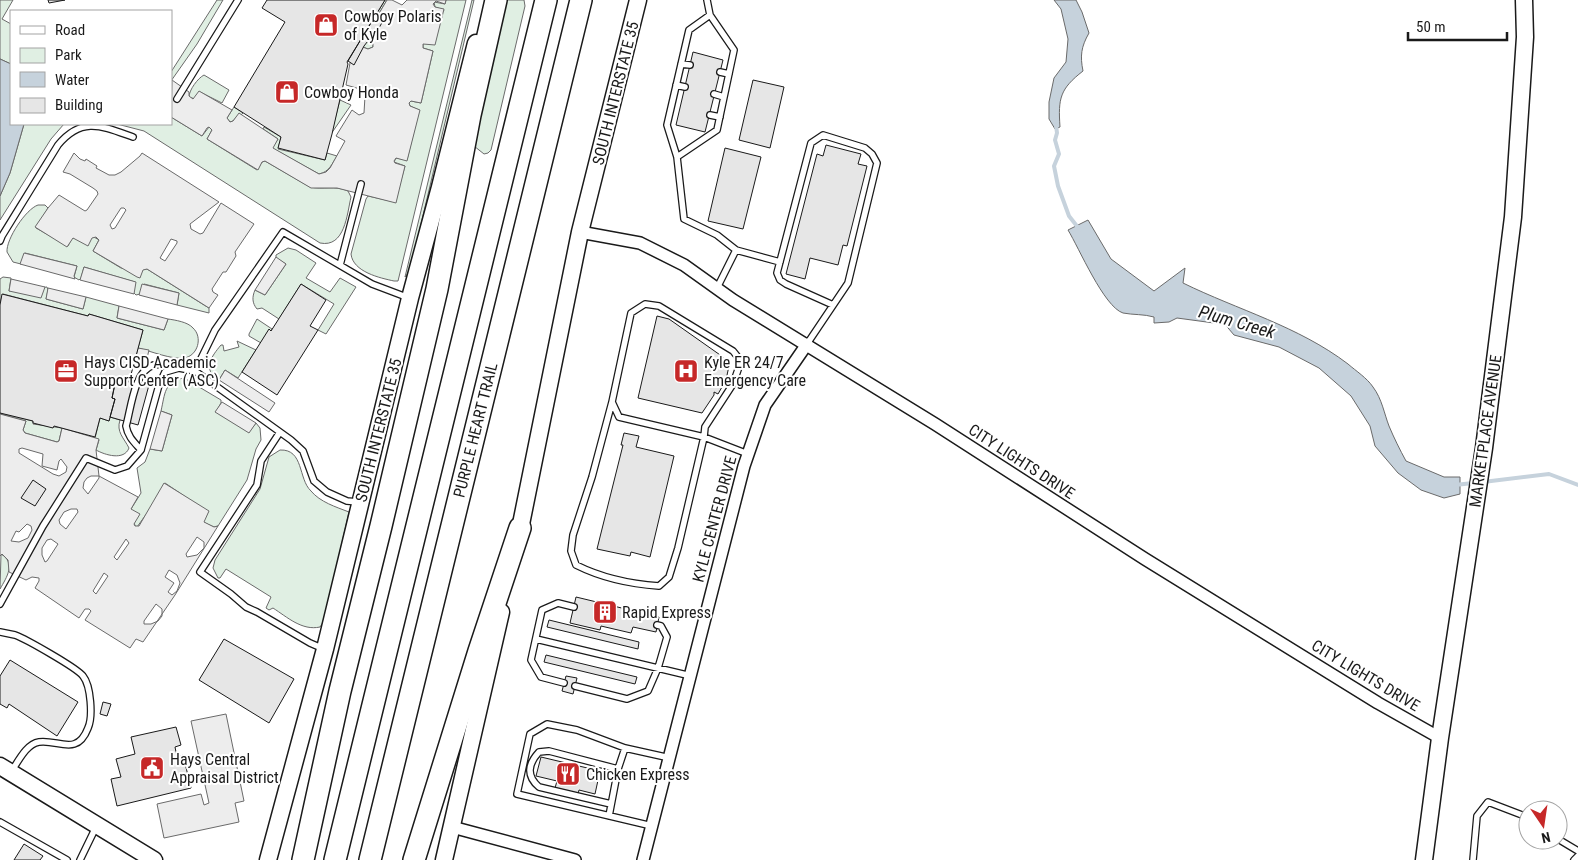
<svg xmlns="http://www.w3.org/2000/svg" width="1578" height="860" font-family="'Roboto Condensed',sans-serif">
<rect width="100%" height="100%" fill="#fff"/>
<path fill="#e0efe3" stroke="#6a6a6a" d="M0 0H13L2 19 11 24V64L0 59Z
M217 0H223L197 44 171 81V72Z
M385 0H387L365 37 373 41V47L368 49 358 45Z
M446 0H466L398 281H394C380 278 353 272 351 254L366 199 368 196 395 202 405 166 394 162 396 158 407 160 419 110 410 106 409 103 411 101 421 103 433 51 423 48V44L444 10 435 7 434 2 445 4Z
M472 0H474L412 262 410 271 405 277Z
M503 0H524L525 6 491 150 488 153 484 154 474 146Z
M204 75 229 90 222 103 200 92 195 99 189 97C189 90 198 78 204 75Z
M340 100 351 105 331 134Z
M234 107 243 113 241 115 239 114 233 121 230 122 227 118Z
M171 117 202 136 209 127 212 130 207 139 257 170 262 162 265 161 310 187C323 190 335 185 348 191L351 197C347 214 345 248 320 243L144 131 117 124H171Z
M24 124H64L51 139 0 220V196L10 173Z
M264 127 281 137 278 149 325 160 327 153 337 156C332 164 329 172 319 174L272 148 278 139 263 129Z
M38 205H45L48 208 36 228 68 246 72 238 94 237 99 240 93 251 121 268 147 269 204 305 209 308V313L177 305 179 293 144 284 140 294 136 295 133 292 135 282 84 267 81 278 79 280 74 277 77 266 25 253 21 264 13 262 7 252C6 239 26 209 38 205Z
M288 248 296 250 316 263 306 278 330 292 340 278 356 287 326 334 318 330 334 304 301 284 279 319 262 308 257 309C252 303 252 297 255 290L265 295 286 264 276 258V255Z
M3 277 11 278 9 291 47 287 48 290 46 299 83 309 86 297 119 306 117 318 164 330 168 319C175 320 188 322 193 328 203 337 198 356 184 358 173 360 150 351 138 348L143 330 89 314 88 316 3 294 0 302V279Z
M257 319 272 329 271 331 269 330 261 343 249 336V334Z
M237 341 256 350 238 378 225 370 219 380H217C203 368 211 357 221 345H223L224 351 239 347Z
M184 378 221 400V403L216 412 249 432 256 423 260 428 261 440 256 449 247 480 218 526 214 527 203 522 208 512 165 483 150 509 137 527 135 526 131 509 141 493 137 468 145 462 150 449 162 451 172 415 161 411C165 394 164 381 184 378Z
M0 413 33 421V424L62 428 59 441 57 442 25 433 23 430 26 421 0 414Z
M110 417 120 420C116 432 124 438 129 448 124 461 105 455 96 450L99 440 95 438 100 418 109 421Z
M280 450C304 449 298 479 311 491 320 502 336 507 349 512L324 621 320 627C302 631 287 617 273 608L269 610 266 608 271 597 226 569 220 578H218L213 568 215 560 260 489 269 457Z
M1 554C16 563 7 577 0 589Z"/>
<path fill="#ededed" stroke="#6a6a6a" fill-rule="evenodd" d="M387 0H392L402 5 407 0H446L445 4 436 1 433 4 435 7 444 9 435 45 423 44V48L433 51 421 103 411 101 409 103 410 106 420 110 407 161 396 158 394 161 395 163 405 166 396 203 337 188H311L265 161 262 162 258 170 207 139 212 130 209 127 207 128 202 136 171 117 172 80 189 92V96L193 99 199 91 232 110 227 118 230 122 233 121 239 113 278 139 273 148 319 174 326 172 330 168 345 141 336 136 352 110 359 115 364 113 365 96 360 89 346 85 350 63 360 46 368 49 373 47V41L365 37Z
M74 153 80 159 85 161 86 159 97 166 96 168 109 175H115L121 172 140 156 142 153 219 202 190 224 191 229 200 234 203 233 221 203 254 224 235 252 236 256 226 272H223L212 289 213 292 218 295 209 308 147 269 143 270 140 278 137 277 93 251 99 240 96 237 92 238 88 246 73 238 67 247 35 227 48 208 59 195 85 211 87 210 98 194 97 191 93 188 70 174 63 172ZM121 208H124L126 210 115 228 112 229 110 225ZM171 239 177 241V243L165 261 160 258Z
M24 253 77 266 74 276 75 279 20 264Z
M276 257 286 264 265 295 255 290Z
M84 267 136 282 134 294 80 280Z
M11 279 45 287 41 298 9 291Z
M142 284 179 293 177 305 139 295Z
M48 288 86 297 83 309 46 299Z
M119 306 168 319 164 330 117 318Z
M138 348 149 350 145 366 134 364Z
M225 370 275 403 269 412 219 380Z
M222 402 256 423 249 433 215 412Z
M161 411 172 415 162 451 150 449Z
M0 414 26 421 23 430 25 433 57 442 59 441 62 428 99 439 96 450 99 476 138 497 131 509 140 514 134 524 135 526H139L164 483 209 511 204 522 214 527 218 526 175 595 143 642 136 639 130 648 85 620 91 611 89 609H85L79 618 35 588 39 581V578L32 577 26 580 9 572 8 560 2 554 0 556ZM22 448 43 454 42 466 57 470 59 461 61 459 67 467 66 472 59 476 53 474 19 453V449ZM91 476H99V478L88 494 83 488 84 482 87 478ZM71 509H77L78 512 66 529 60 524 59 520 64 512ZM27 524 31 526 32 530 28 538 19 542 11 541 16 531 19 532ZM197 537 204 542V548L197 555 187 557 186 554ZM51 539 58 544 47 561 45 562 42 555V548L47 540ZM126 539 129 543 117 560 114 557ZM169 570 177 575 180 583 177 591 172 595 168 592 174 583 165 577ZM104 573 108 576 96 594 93 591ZM156 604 162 609V616L158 621 151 624H144V621Z
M226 714 244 801 235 803 239 822 164 838 157 804 201 794 204 805 209 803 191 721Z"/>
<path fill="#c6d2dc" stroke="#6a6a6a" d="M1054 0H1076L1082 12 1089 33C1081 47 1080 56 1083 71 1060 89 1058 98 1060 127L1055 129 1049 119V102L1054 78 1066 62 1068 39 1061 9Z
M0 59 11 64V124H24L10 173 0 196Z
M1088 220 1111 259 1154 291 1185 268 1183 283C1238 310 1298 326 1348 364 1356 371 1367 378 1373 387 1382 399 1384 413 1389 426 1394 438 1400 450 1406 461L1444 477H1460V494L1444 498 1421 490 1398 473 1375 446 1370 426 1351 396 1319 368 1279 347 1234 335 1223 322 1214 323 1177 318 1169 322 1154 323V317C1144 314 1133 315 1123 313 1104 307 1079 248 1068 230Z"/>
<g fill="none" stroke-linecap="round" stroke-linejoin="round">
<path stroke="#c6d2dc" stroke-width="4" d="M1056 125 1057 133 1055 140 1059 154 1054 166 1058 186 1069 216 1080 230
M1483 482 1549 474 1578 485
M1455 485 1473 483"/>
</g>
<path fill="#e6e6e6" stroke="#1a1a1a" d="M48 0H65L49 3Z
M267 0H385L347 62 348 64 332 134 325 160 278 148 281 137 234 107 285 22 262 8Z
M375 16 383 21 373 38 371 37 364 46 354 65 348 61Z
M693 52 723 60 705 132 676 125Z
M753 80 784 87 770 148 739 140Z
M826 145 861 154 858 164 867 166 847 246 843 245 838 265 810 258 805 279 786 274 817 154 823 156Z
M725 148 761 157 743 229 708 221Z
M301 284 326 300 310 326 318 330 277 395 242 372 269 329 271 331Z
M2 294 88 316 89 314 143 330 129 382 116 379 112 398 115 399 109 421 100 418 95 437 54 426 53 428 33 423V421L0 413V305Z
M657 316 669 319 723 357 722 360 730 361 726 380 718 394 714 392V395L702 413 638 398Z
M116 379 149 385 138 425 110 417 115 399 112 398Z
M624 433 639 436 636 447 674 456 650 557 631 552 630 556 597 549 623 445H621Z
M33 480 46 489 35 506 21 498Z
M576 597 659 617 656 632 633 627 631 633 601 626 600 630 570 623Z
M549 620 639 642 638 649 547 627Z
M224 639 294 679 269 723 199 680Z
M546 655 637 677 635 684 544 662Z
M10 660 78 702 57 736 9 704 7 708 0 704V676Z
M566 676 577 678 573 694 562 691Z
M103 702 111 704 107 716 100 714Z
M176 727 181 745 175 747 177 757 183 755 191 788 117 806 111 779 121 777 116 759 135 754 131 737Z
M541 757 600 771 595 794 579 790 578 794 555 788 557 781 536 776Z
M24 844 43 856 40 860H14Z"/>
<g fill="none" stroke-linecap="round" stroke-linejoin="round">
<defs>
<path id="lane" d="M710 15 689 30 667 125 677 157 684 219 717 235 736 250 717 288
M681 64 690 65
M720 72 729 74
M676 85 685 87
M714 94 724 97
M177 99 238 0
M710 115 720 117
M677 157 717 130 734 50 710 15 707 0
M0 241 2 236 58 145C82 116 102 126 133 137
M736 250 780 262
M340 265 361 184
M807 344 848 283 877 163 872 154 865 148 823 135 811 143 777 273 780 280 786 284 833 305
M195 371 215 330 283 232 372 284 409 298
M612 402 592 477 573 535 571 551 576 565C602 578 630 584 659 586L669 577 678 548 704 437 619 417 612 402 631 313 645 304 659 306 733 351 741 361 733 384 705 427 704 437 748 454
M280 432 261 461 257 485 200 572 231 594 246 607 257 612 310 643 324 649
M141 450C134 442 128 437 126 426 131 409 134 370 154 365 161 363 170 366 177 367
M0 604 43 526 86 458 115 470 127 466 141 450 159 385 165 372 179 368 195 371 291 440 303 451 314 481 327 492 347 501 358 502
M0 632C5 633 10 634 15 635 26 639 77 668 83 676 91 686 93 717 88 728 77 757 58 739 39 742 26 744 18 762 11 772
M536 639 691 676
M564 683 541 677 531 660 542 610 558 603 574 607
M575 686 627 699 648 691 658 668 667 637 661 626 657 625
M611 804 539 787C526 776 528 764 539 752L549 751 618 769
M609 816 618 769 625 748
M0 822 67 860
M652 826 517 794 530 734 547 724 577 730 625 748 670 758
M1558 839 1578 851
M80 860 96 827
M1473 860 1477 816 1488 802 1522 815 1528 819
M1574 860 1578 856"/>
<path id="street" d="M580 232 640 243 684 265 733 300 935 424 1145 559 1378 703 1440 738
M452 827 575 860
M643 860 744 466 765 405 807 344"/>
<path id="secondary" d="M518 539 580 232 638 0
M0 766 154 860
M268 860 325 649 410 298 440 187 476 43
M444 860 501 612
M1424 860 1440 738 1484 448 1513 217 1525 37 1524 0"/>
<path id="highway" d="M303 860 340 691 381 526 437 289 470 115 496 0
M335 860 546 0
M370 860 581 0
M414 860 479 651 520 528"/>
</defs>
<use href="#lane" stroke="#1a1a1a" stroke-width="8"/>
<use href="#street" stroke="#1a1a1a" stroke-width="14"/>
<use href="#secondary" stroke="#1a1a1a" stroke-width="19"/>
<use href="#highway" stroke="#1a1a1a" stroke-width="24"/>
<use href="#lane" stroke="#fff" stroke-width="5.5"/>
<use href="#street" stroke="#fff" stroke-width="11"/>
<use href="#secondary" stroke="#fff" stroke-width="16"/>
<use href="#highway" stroke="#fff" stroke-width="21"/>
</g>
<defs>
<symbol id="shop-square" viewBox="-11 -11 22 22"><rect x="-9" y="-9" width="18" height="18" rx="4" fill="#c62828" stroke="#fff"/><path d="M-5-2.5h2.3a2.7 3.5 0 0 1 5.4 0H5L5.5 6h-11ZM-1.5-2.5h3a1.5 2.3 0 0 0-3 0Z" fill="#fff"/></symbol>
<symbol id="office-square" viewBox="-11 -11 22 22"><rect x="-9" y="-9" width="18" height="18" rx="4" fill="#c62828" stroke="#fff"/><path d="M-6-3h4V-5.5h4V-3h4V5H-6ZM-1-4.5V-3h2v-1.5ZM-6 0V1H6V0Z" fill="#fff"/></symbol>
<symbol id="hospital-square" viewBox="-11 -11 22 22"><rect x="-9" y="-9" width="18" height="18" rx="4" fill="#c62828" stroke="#fff"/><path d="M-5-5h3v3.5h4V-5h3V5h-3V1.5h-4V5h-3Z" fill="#fff"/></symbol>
<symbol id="building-square" viewBox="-11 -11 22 22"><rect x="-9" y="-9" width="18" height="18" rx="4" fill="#c62828" stroke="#fff"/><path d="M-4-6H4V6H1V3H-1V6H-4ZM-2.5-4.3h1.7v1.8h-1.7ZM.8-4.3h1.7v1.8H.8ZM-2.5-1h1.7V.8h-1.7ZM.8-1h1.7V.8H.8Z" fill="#fff"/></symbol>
<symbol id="civic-square" viewBox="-11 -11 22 22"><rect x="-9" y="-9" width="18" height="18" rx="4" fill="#c62828" stroke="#fff"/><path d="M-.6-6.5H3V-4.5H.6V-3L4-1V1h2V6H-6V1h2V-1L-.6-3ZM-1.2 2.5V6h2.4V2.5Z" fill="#fff"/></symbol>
<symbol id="restaurant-square" viewBox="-11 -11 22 22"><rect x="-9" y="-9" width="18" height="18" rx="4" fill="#c62828" stroke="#fff"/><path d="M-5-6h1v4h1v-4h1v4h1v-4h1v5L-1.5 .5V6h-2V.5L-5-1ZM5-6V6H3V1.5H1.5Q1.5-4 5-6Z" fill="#fff"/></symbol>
</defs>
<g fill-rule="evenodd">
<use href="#shop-square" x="312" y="11" width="28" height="28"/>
<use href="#shop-square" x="273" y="78" width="28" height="28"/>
<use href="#office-square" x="52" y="357" width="28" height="28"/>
<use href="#hospital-square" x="672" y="357" width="28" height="28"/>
<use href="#building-square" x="591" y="598" width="28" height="28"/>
<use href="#civic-square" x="138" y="754" width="28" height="28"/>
<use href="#restaurant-square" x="554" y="760" width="28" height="28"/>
</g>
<g text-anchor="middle" stroke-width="4" stroke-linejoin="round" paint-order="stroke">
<g font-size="16" fill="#1a1a1a" stroke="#fff" text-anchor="start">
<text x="344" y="22">Cowboy Polaris<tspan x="344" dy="18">of Kyle</tspan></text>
<text x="304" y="98">Cowboy Honda</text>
<text x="84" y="368">Hays CISD Academic<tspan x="84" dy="18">Support Center (ASC)</tspan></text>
<text x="704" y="368">Kyle ER 24/7<tspan x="704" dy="18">Emergency Care</tspan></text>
<text x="622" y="618">Rapid Express</text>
<text x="170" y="765">Hays Central<tspan x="170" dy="18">Appraisal District</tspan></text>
<text x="586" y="780">Chicken Express</text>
</g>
<g font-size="16" fill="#1a1a1a" stroke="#fff">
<text transform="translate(615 93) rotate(-76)" y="6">SOUTH INTERSTATE 35</text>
<text transform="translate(378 430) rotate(-76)" y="6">SOUTH INTERSTATE 35</text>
<text transform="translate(475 430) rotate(-76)" y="6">PURPLE HEART TRAIL</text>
<text transform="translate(1485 431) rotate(-82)" y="6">MARKETPLACE AVENUE</text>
<text transform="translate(1022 461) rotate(33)" y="6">CITY LIGHTS DRIVE</text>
<text transform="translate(714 519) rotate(-75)" y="6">KYLE CENTER DRIVE</text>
<text transform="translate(1366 675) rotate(31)" y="6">CITY LIGHTS DRIVE</text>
</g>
<g font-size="18" font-style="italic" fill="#1a1a1a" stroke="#fff">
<text transform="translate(1237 322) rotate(16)" y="6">Plum Creek</text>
</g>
</g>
<rect x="10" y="10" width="162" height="115" fill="#ffffff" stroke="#a3a3a3"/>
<rect x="20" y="26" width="25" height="8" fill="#ffffff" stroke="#a3a3a3"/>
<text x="55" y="35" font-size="15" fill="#1a1a1a">Road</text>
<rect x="20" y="48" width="25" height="15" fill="#e0efe3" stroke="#a3a3a3"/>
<text x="55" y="60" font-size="15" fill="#1a1a1a">Park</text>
<rect x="20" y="72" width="25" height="15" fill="#c6d2dc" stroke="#a3a3a3"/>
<text x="55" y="85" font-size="15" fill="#1a1a1a">Water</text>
<rect x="20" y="98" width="25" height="15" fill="#e6e6e6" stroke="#a3a3a3"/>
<text x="55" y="110" font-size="15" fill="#1a1a1a">Building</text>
<g transform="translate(1543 825) rotate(167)"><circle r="24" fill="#ffffff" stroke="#a3a3a3"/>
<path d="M0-4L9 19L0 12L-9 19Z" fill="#c62828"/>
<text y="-8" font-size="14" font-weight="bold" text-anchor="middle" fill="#1a1a1a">N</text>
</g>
<path d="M1408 32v8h99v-8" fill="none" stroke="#1a1a1a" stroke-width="2.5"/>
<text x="1416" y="32" font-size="15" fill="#1a1a1a" stroke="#ffffff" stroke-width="4" paint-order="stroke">50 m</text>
</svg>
